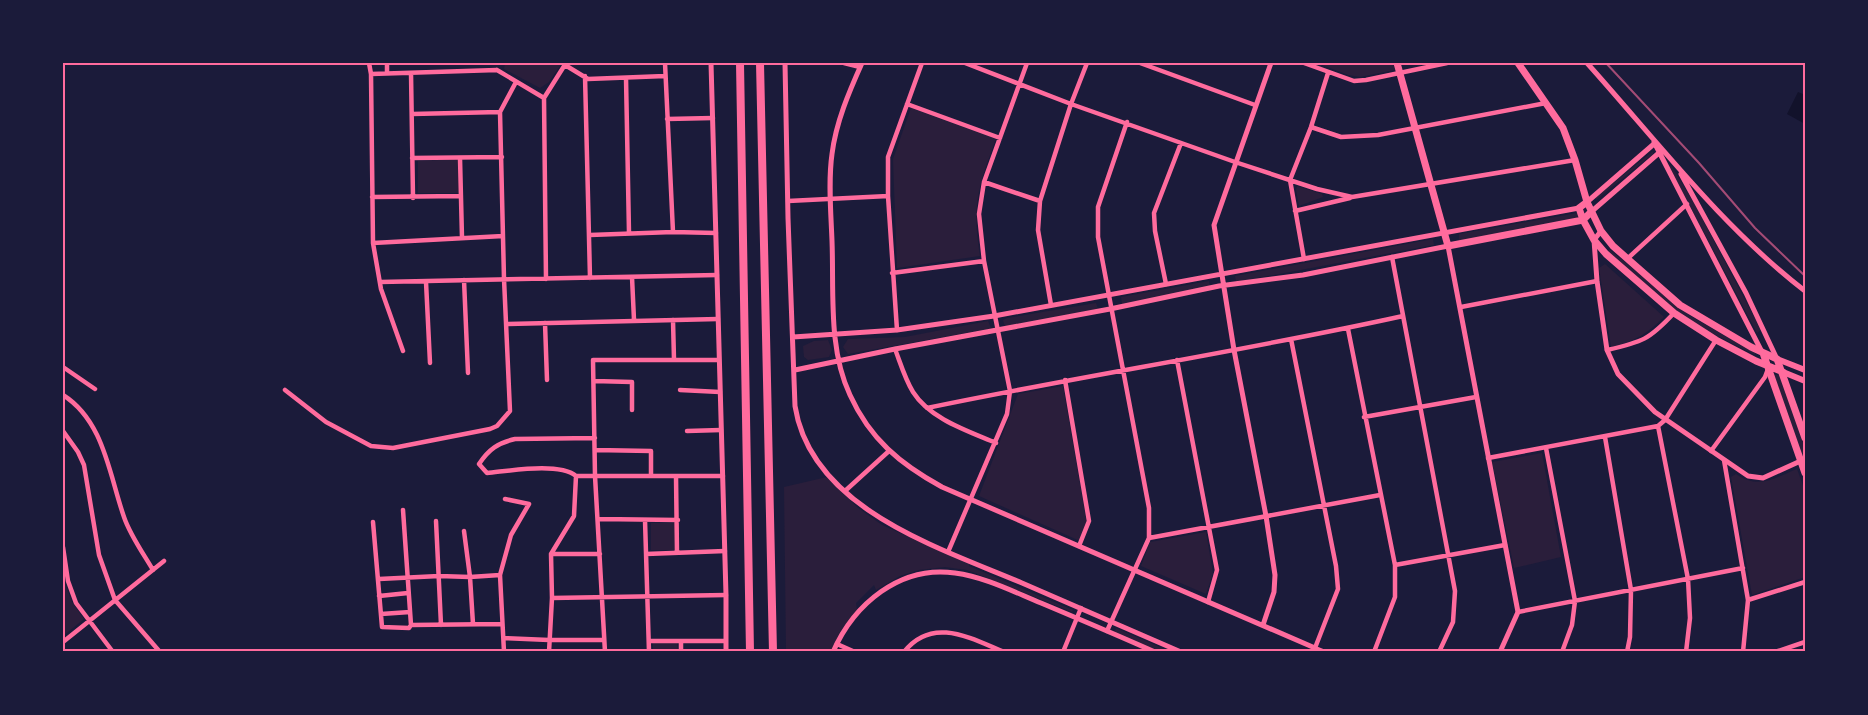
<svg xmlns="http://www.w3.org/2000/svg" width="1868" height="715" font-family="Signika,sans-serif">
<rect width="100%" height="100%" fill="#1b1b3a"/>
<path fill="#2a1e3b" d="M505 63H562L549 82 540 88 504 69Z
M1317 63H1393L1395 70 1360 77 1348 75Z
M911 108 996 139C978 187 972 205 980 256L897 268 893 159Z
M1653 151V154L1596 200V197Z
M458 159 459 193H418V161Z
M1671 165 1695 205 1761 330 1757 333 1669 166Z
M1297 186 1322 194 1323 197 1299 206 1296 190Z
M1577 213 1580 217 1578 219 1459 241V234Z
M1433 239 1434 245 1236 282 1235 276Z
M1609 249 1692 317 1755 353V355L1708 331 1673 309 1608 253Z
M1605 264 1664 317C1648 333 1634 342 1611 347L1599 268Z
M1209 281 1210 287 1122 304 1121 297Z
M1096 303 1098 309 1006 326 1004 324 1003 320 1007 318Z
M988 321 991 328 989 329 848 354 843 347 848 339 905 337Z
M828 340 832 350 829 357 808 360 804 357 803 346 814 341Z
M1774 375H1780L1805 445V463Z
M1063 386 1087 525 1080 541 979 496 1018 394Z
M1542 453 1561 557 1514 568 1492 462Z
M1797 469 1805 491V577L1752 595 1731 477 1736 474C1759 490 1774 478 1797 469Z
M827 477 857 507 882 525 969 564V566L1073 610 1072 612 967 570 945 567 919 570 900 576 876 590 874 585 856 603 857 610 831 652H786L784 487Z
M651 523H675V550H651Z
M1206 532 1213 573 1206 594 1141 566 1150 542Z
M63 578 72 602 84 619 63 636Z
M1116 628 1171 652H1160L1114 633Z
M653 642H677L678 652H653Z"/>
<path fill="#12122b" d="M1798 92 1805 95V124L1787 114Z"/>
<g fill="none" stroke-linecap="round" stroke-linejoin="round">
<path stroke="#ff6b9d" stroke-width="4.5" d="M369 63 371 74 373 243 381 289 403 351
M387 63V73
M665 63 673 232
M844 63 860 67
M965 63 1071 104 1235 162 1317 189 1352 197 1575 160
M1140 63 1255 105
M1304 63 1354 81 1366 80 1447 63
M565 65 588 79 665 76
M497 70 544 98
M411 73 413 198
M371 74 497 70
M585 76 590 278
M626 78 629 233
M544 98 546 279
M544 98 566 63
M907 104 1000 138
M412 114 500 112
M667 119 713 118
M1311 127 1341 137 1378 135 1546 103
M412 158 502 157
M460 158 462 238
M984 182 1040 201
M372 197 461 196
M788 201 888 196
M1295 211 1350 198
M590 235 673 232 716 233
M373 243 503 236
M1392 257 1455 591 1453 622 1439 652
M1304 259 1290 180 1311 127 1328 73
M1627 259 1687 204
M892 273 984 261
M632 277 634 320
M464 280 468 373
M380 282 717 275
M426 282 430 363
M1166 284 1155 231 1154 213 1181 143
M1051 305 1038 230 1040 201 1071 104 1087 63
M1461 307 1597 281
M673 320 674 360
M545 323 547 380
M506 324 718 319
M1348 329 1395 565V597L1374 652
M897 330 888 196V157L922 63
M1291 339 1336 566 1338 589 1315 648 1325 652
M895 349C900 362 905 379 913 392 930 419 968 431 996 443
M1607 350C1642 342 1649 340 1674 313
M1177 360 1217 570 1208 602
M63 367 95 389
M1065 380 1089 521 1079 546
M594 381 632 382V410
M285 390 326 422 371 446 393 448 490 429 497 426 510 411 504 279 500 112 516 82
M680 390 720 392
M63 395C104 421 109 474 124 517 130 535 143 553 153 570
M927 408C1085 375 1245 351 1403 316
M1364 417 1476 397
M1658 426 1688 579 1690 618 1686 652
M63 431 78 452 84 465 99 555 115 600 160 652
M687 431 721 430
M1605 437 1631 590 1630 637 1627 652
M1546 448 1575 601 1572 625 1562 652
M595 450 651 451V476
M1711 451 1765 377 1768 369
M1488 458 1658 426 1665 420 1716 340
M1724 460 1748 600 1743 652
M576 476C559 462 509 471 487 473L479 464C489 449 498 443 515 439L595 438
M576 476H723
M676 476 677 553
M845 491 889 451
M403 510 411 625
M599 519 678 520
M645 520 649 652
M436 521 441 625
M373 522 382 627 409 628 411 625 502 624
M464 531 470 577 473 624
M1149 538 1380 495
M63 547 68 581 76 603 113 652
M948 552 1007 414 1010 391 984 261 979 214 984 182 1027 63
M551 554H600
M646 554 725 551
M1395 565 1505 545
M379 579 439 576 470 577 500 575
M379 596 408 593
M552 598 726 595
M1748 600 1805 582
M1518 612 1743 568
M381 614 410 612
M1107 631 1149 538V508L1098 237V207L1127 122
M504 638 549 640H604
M649 641H725
M681 641V652
M63 642 164 561
M837 644 855 652
M504 652 500 575 511 535 529 504 505 499
M549 652 552 598 551 554 574 516 576 476
M605 652 595 476 593 360H719
M904 652C932 616 970 638 1004 652
M1063 652 1081 608
M1775 652 1805 642"/>
<path stroke="#ff6b9d" stroke-width="5" d="M711 63 726 595V652
M785 63 788 218 795 406C811 509 940 548 1022 583 1075 606 1128 629 1181 652
M862 63C849 92 836 122 832 154 828 182 831 213 832 241 834 291 828 349 850 395 870 439 900 464 942 487L1315 648 1313 652
M1587 63C1657 141 1722 227 1805 291
M1654 142 1762 352
M1681 174 1746 293 1777 359
M1587 202 1655 143
M1591 212 1660 152
M1601 231 1594 240 1597 281 1607 350 1618 374 1655 412 1748 476 1763 478 1805 459
M793 337 897 330 994 316 1579 208
M795 370 895 349 1110 309 1219 286 1303 275 1448 246 1518 612 1500 652
M1263 625 1274 592 1275 575 1266 516 1234 350 1214 225 1271 63
M833 652C854 604 900 565 955 573 985 577 1014 592 1041 603 1079 619 1117 635 1155 652"/>
<path stroke="#ff6b9d" stroke-width="6" d="M1777 359 1805 370
M1783 372 1805 381"/>
<path stroke="#ff6b9d" stroke-width="7" d="M1397 63 1448 246 1583 220 1591 212
M1518 63 1563 128 1575 160 1587 202 1601 231 1613 246 1680 305 1751 347 1777 359 1805 438
M1587 202 1579 208 1583 220 1594 240 1606 254 1674 313 1716 340 1756 361 1783 372
M1763 353 1805 473"/>
<path stroke="#ff6b9d" stroke-width="8" d="M740 63 750 652
M760 63 773 652"/>
<path stroke="#a44b75" stroke-width="2" d="M1606 63 1699 163 1755 228 1805 276"/>
</g>
<rect width="1868" height="715" fill="none" stroke="#1b1b3a" stroke-width="129"/>
<rect x="64" y="64" width="1740" height="586" fill="none" stroke="#ff6b9d" stroke-width="2"/>
</svg>
